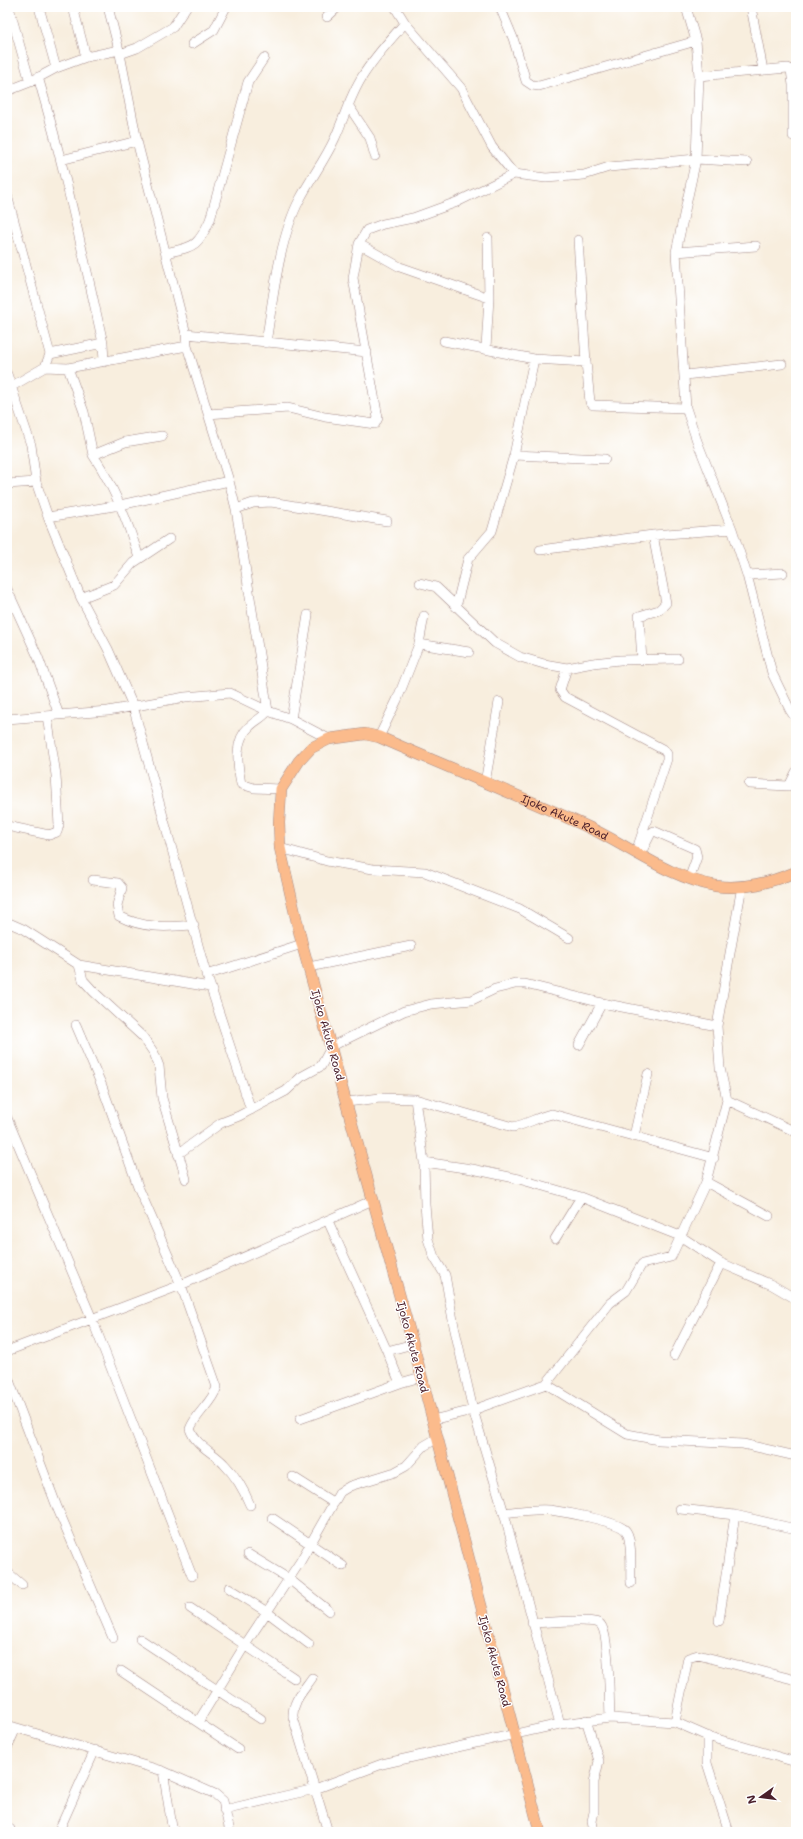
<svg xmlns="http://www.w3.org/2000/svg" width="803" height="1839" font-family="'Shantell Sans',sans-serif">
<rect width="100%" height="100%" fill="#fff"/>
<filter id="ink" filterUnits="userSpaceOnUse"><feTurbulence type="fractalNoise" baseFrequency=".025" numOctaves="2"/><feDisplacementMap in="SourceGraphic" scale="8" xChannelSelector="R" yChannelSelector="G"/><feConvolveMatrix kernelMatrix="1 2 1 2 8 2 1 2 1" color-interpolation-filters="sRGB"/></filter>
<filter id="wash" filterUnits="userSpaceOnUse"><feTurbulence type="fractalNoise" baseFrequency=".012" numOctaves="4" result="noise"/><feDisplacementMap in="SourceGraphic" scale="16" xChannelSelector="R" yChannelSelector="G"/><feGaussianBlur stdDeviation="0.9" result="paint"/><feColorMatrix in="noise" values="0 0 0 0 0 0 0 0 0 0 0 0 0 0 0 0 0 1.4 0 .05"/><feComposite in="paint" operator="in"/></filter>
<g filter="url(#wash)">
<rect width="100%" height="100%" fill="#f8eede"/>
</g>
<g filter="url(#ink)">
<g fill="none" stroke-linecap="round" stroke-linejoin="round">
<defs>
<path id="minor" d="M9 7 30 82
M39 7 56 68
M73 7 86 57
M108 7 120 54 137 141 186 334 187 346 229 481 236 509 268 711
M395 7 405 23 461 88 492 147 514 174
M500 7 513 38 526 81 532 85 539 86 696 41
M686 7 696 41 699 76 696 159 676 252 686 408 697 441 732 529 747 575 772 673 790 710 796 719
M751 7 763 70
M327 17 338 7
M192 44 214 30 226 7
M120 54 137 48 173 27 186 7
M699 76 788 68 791 70 793 85V136
M38 77C64 165 83 254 103 343L104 362
M7 91 30 82 56 68 86 57 119 50
M348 105 370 138 375 156
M61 160 137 141
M7 195 50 354 45 367
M578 240 586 362 590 402 593 405 686 408
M359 244 400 267 489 298
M676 252 756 246
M166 253C194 246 197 248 210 220L248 82 264 58
M186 334 367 352
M444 341 534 359 586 362
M266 343C273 299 279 238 300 199 311 178 325 160 335 138 344 118 350 96 362 77 374 57 390 40 405 23
M486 348 489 298 488 238
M50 354 103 343
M68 368 84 412 93 455 125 442 162 436
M7 374 31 445 36 482 48 517 81 598 108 649 133 706 204 967 251 1110
M685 375 782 364
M7 389 45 367 68 368 187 346
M208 414 288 408 325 417 375 424 378 418 353 278 359 244 367 230 383 224 413 218 457 202 514 174 546 178 584 175 609 167 696 159 747 162
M93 455C114 486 128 522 139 558
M514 455 605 459
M7 484 36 482
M236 509 253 503 271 502 387 521
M48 517 120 505 229 481
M540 550 653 535 732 529
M747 575 783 573
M420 583 436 587 495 643 520 657 544 664 567 668 593 663 620 660 678 659
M7 589 38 657 59 715
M81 598 114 585 133 563 169 539
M456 607 468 559 492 531 514 455 534 359
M419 644 469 652
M642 660 639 616 659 610 666 603 653 535
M567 668 560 690 565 697 664 750 667 754V759L636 852
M268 711C262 718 255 721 249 727 233 741 238 767 241 784L254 788 281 789
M7 719 108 711 185 697 230 693 268 711 291 719 329 739
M291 719 308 615
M379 737 397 700 419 644 424 616
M485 783 499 702
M749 784 789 786 796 772
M7 826 49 835 57 832 59 825 56 775 47 716
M280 848 327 861 373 869 425 872 520 909 569 938
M640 855 651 833 654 831 695 849 697 857 689 879
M93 880 118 883 122 888 117 905 119 916C144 929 167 927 194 925
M7 922 23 929 79 965 210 987
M79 965 83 980 94 992 143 1037 154 1053 159 1066 162 1098 186 1179
M309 967 411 946
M206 975 302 944
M76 1025 102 1086 139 1189 181 1285 217 1387C212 1403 196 1413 190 1429 195 1445 213 1452 224 1464 236 1476 244 1490 250 1505
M579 1045 602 1003
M415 1099 424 1162 425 1205 428 1239 434 1257 445 1275 454 1326 473 1410 504 1513 560 1724
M727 1100 796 1132
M347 1102 380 1098 415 1099 513 1127C528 1124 537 1117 552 1114L714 1158
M7 1118 92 1319 192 1576
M634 1136 648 1074
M178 1154 221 1123 239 1116 286 1091 301 1077 321 1066 332 1046 404 1011 431 1004 472 1000 495 989 515 984H525L602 1003 717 1026
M424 1162 472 1169 519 1179 581 1197 680 1236 721 1263 772 1285 796 1299
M706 1182 769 1216
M328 1221 387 1351 413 1344
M555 1239 581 1197
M7 1351 181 1285 373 1200
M387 1351 400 1383 421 1377
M674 1356 721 1263
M7 1375 57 1507 113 1638
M546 1384 627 1434 659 1440 743 1444 796 1456
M300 1419 400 1383
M432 1420 473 1410 546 1384 610 1303 626 1291 642 1264 671 1257 706 1182 727 1100 720 1068 717 1026 742 886
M293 1477 334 1503
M680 1509 735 1515 796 1529
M504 1513C519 1511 535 1509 550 1510 564 1512 619 1521 626 1531 633 1541 630 1571 631 1583
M272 1518 343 1566
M248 1554 289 1579 329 1611
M7 1572 22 1585
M229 1588 267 1612 309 1644
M190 1608 294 1678
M719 1621 735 1515
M532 1623C544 1623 593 1618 600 1624 610 1632 609 1703 610 1718
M140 1639 261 1719
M121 1671 238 1749
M312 1678C304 1690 292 1701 293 1717L328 1832
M586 1720 599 1761 594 1782V1812L592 1821 594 1832
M198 1722 245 1645 300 1562 340 1492 350 1486 395 1472 406 1466 424 1446 436 1439
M675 1722 688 1658 698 1655 796 1680
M7 1725 163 1771 215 1794 223 1801 230 1832
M707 1736V1763L729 1832
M7 1748 16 1728
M163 1771 173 1832
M224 1810 315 1789 382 1764 560 1724 610 1718 675 1722 707 1736 796 1762
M60 1828 95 1750
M9 1832 10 1829"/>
<g id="major">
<path id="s1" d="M540 1832 413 1344 302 944 280 848 279 823 281 789 299 761 311 748 329 739 365 734 379 737C449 768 521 796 590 828 632 848 670 878 716 886 744 890 771 882 796 872"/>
</g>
</defs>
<use href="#minor" stroke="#a18684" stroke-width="10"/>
<use href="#major" stroke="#a18684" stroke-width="12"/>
<use href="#minor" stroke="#fff" stroke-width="9"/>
<use href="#major" stroke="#fbbb8c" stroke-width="11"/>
</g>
</g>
<g text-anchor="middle" stroke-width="3" stroke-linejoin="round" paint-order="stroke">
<g font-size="11" fill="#4a1f2b" stroke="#fff">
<text dy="4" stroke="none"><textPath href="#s1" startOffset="1401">Ijoko Akute Road</textPath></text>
<text transform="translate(328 1035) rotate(74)" y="4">Ijoko Akute Road</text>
<text transform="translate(413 1347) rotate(75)" y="4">Ijoko Akute Road</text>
<text transform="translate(495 1661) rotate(75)" y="4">Ijoko Akute Road</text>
</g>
</g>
<rect width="803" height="1839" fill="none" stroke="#fff" stroke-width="24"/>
<g transform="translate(761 1797) rotate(256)" stroke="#ffffff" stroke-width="3" paint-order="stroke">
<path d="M0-3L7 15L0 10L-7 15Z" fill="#4a1f2b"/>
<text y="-6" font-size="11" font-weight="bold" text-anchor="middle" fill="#4a1f2b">N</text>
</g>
</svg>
